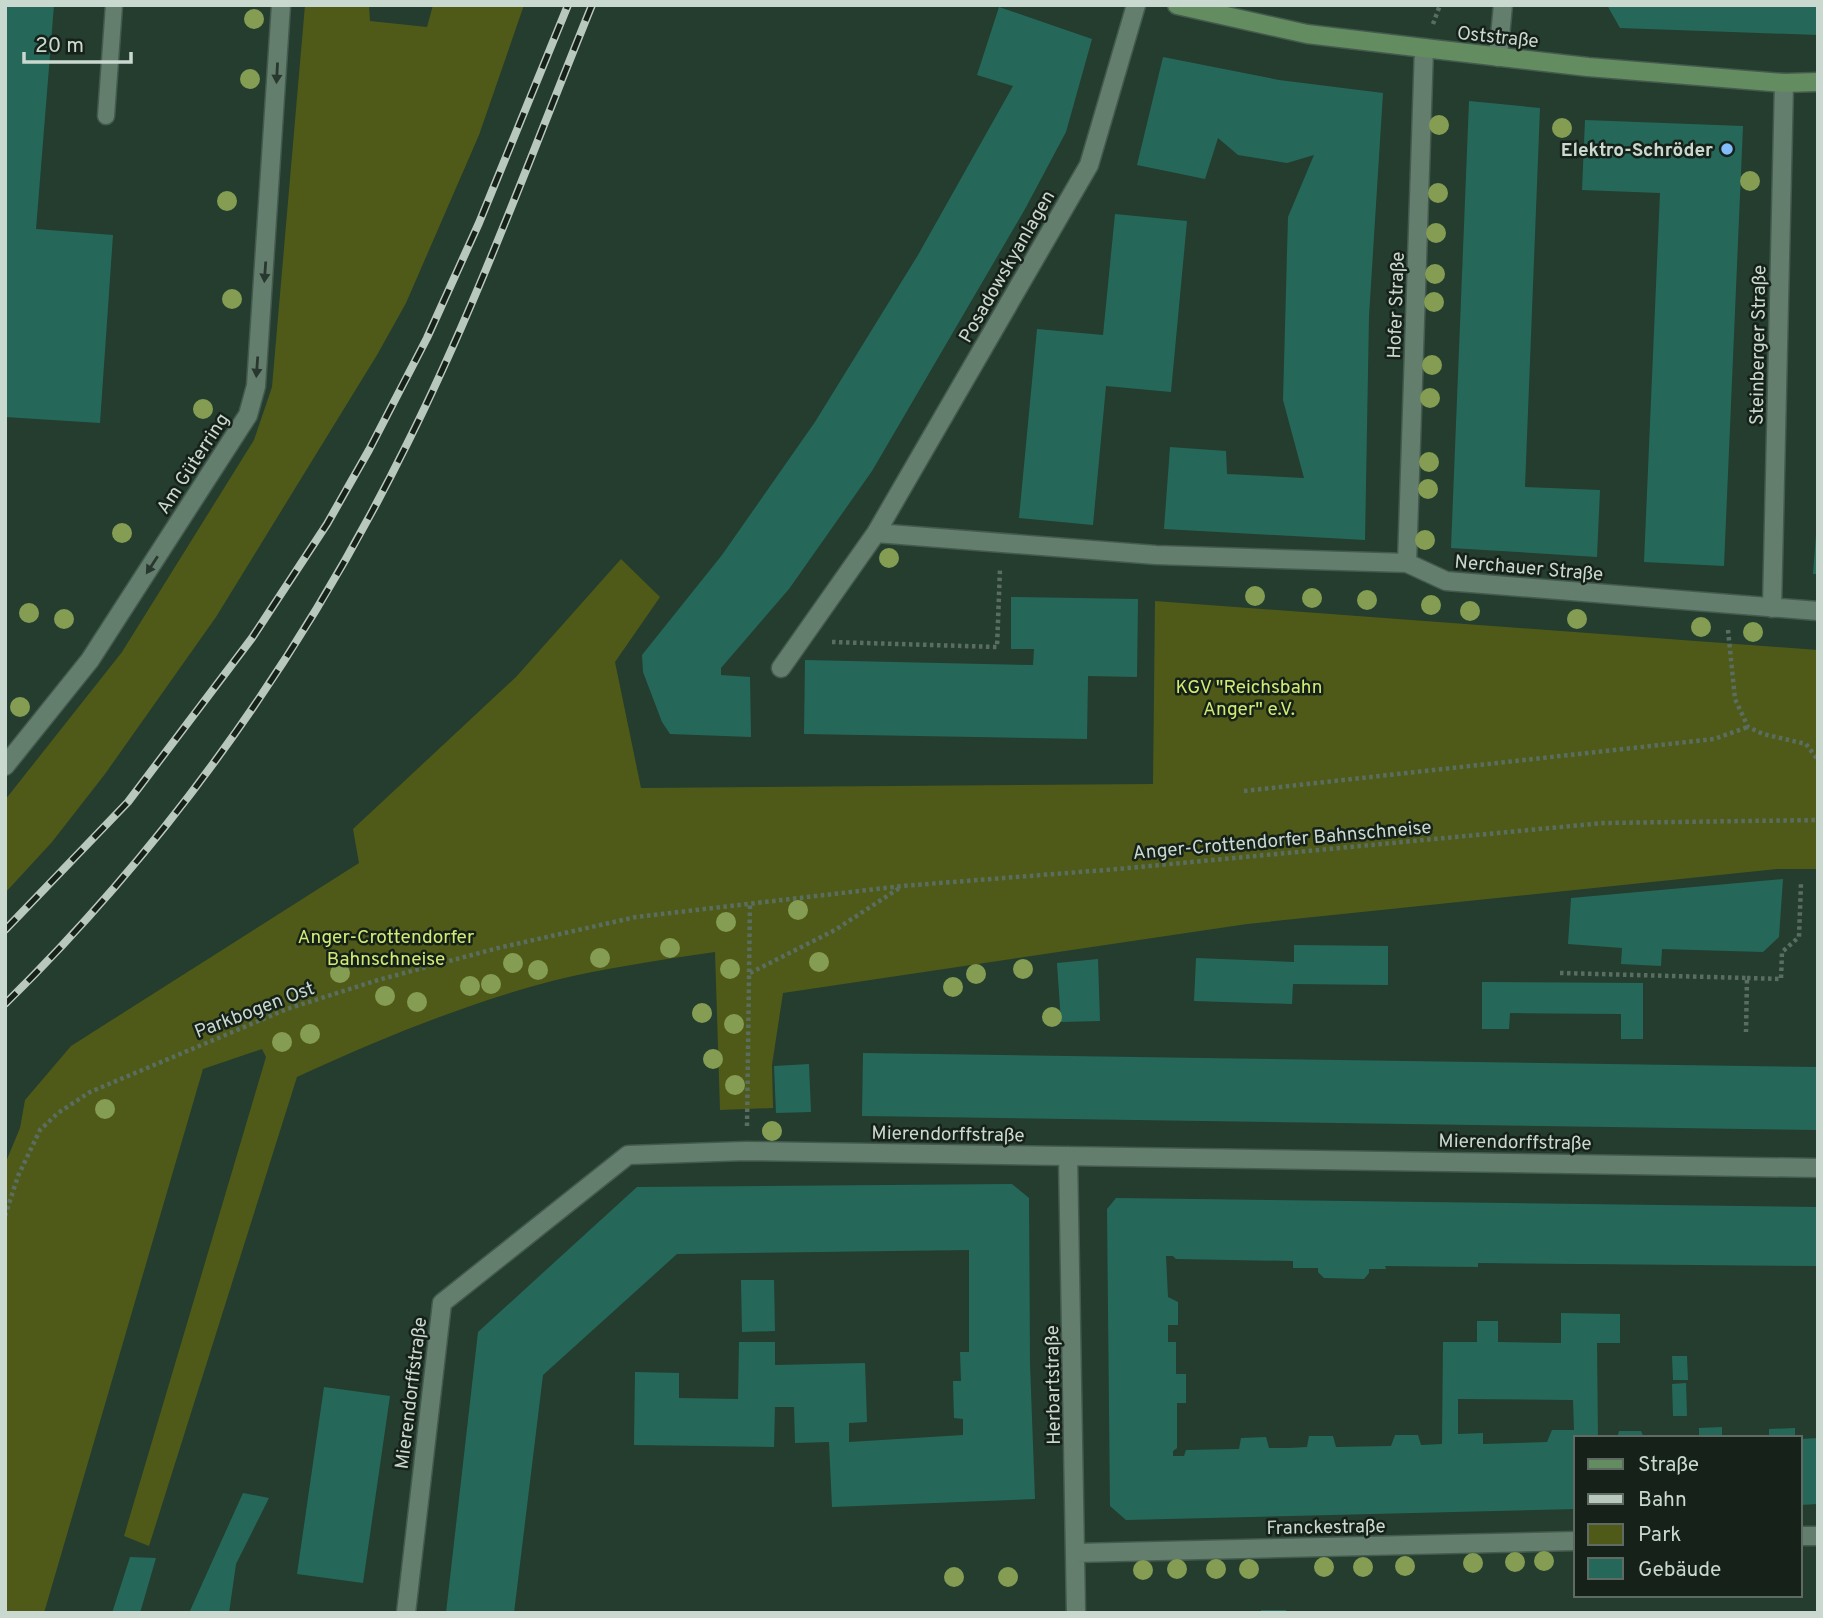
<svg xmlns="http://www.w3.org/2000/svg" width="1823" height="1618" font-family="Overpass,sans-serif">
<rect width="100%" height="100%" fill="#243d2e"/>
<path fill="#4f5a18" d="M305 5H369L370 21 427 27 433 5H524L479 135 406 303 377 355 216 617 105 774 52 842 5 893V800L122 652 254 440 272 387Z
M621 559 660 597 615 662 641 788 1153 784 1155 601 1818 650V869H1777L1247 924 783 993 772 1065 773 1108 720 1110 715 952C660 960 605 968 552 981 464 1004 380 1039 297 1077L149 1546 124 1536 266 1057 262 1049 203 1069 44 1613H5V1164L20 1128 25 1100 71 1046 359 863 353 829 516 677Z"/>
<path fill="#256859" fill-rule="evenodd" d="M5 5H54L36 229 113 235 100 423 5 417Z
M1607 5H1818V35L1620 28Z
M999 7 1092 39 1066 132 1025 209 872 471 789 589 721 668V675L750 677 751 737 670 734 662 722 643 672 642 655 722 555 815 422 918 255 1013 86 977 75Z
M1163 57 1279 80 1383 93 1369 316 1365 540 1164 529 1170 447 1226 451 1227 474 1304 478 1283 400 1288 217 1314 155 1287 163 1238 155 1218 138 1205 179 1137 165Z
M1469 101 1540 108 1525 487 1600 490 1597 557 1451 548Z
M1585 120 1743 126 1724 566 1644 562 1660 193 1582 190Z
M1115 214 1187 221 1171 392 1106 386 1093 525 1019 518 1037 329 1103 335Z
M1816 535 1818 536V574H1813Z
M1011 597 1138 599 1137 677 1088 676 1087 739 804 734 805 660 1033 665 1034 649H1011Z
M1783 879 1779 937 1763 952 1662 949 1661 966 1621 964 1622 948 1568 944 1571 898Z
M1294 945 1388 946V985L1293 984 1292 1004 1194 1001 1196 958 1294 962Z
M1098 959 1100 1021 1061 1022 1057 963Z
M1482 982 1643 983V1039H1621V1014L1510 1013 1509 1029H1482Z
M863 1053 1818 1067V1130L862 1116Z
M809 1064 811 1112 776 1113 774 1066Z
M1012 1184 1029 1198 1030 1364 1035 1499 832 1507 829 1442 795 1443 794 1407H775L774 1447 634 1445 635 1372 679 1373V1398L738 1399 739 1342H775V1365L865 1363 867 1422 849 1423V1442L963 1435V1419L954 1418 953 1381H961L960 1352H969V1250L677 1254 543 1375 514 1613H446L478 1332 637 1187Z
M1116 1198 1818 1207V1266L1478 1263V1267L1385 1266 1386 1269H1369V1273L1364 1279 1324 1278 1318 1272V1268H1293V1261L1176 1259 1173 1256H1166L1168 1297 1178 1302V1325H1168V1342H1176V1374H1186V1403H1177V1448L1173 1451V1456H1184L1186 1450 1239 1449 1241 1438 1266 1437 1269 1448H1289L1307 1447 1309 1436H1333L1336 1447 1391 1446 1395 1435H1418L1421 1445 1442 1444 1443 1342H1477V1321H1498V1342L1561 1343V1313L1620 1314V1343H1597L1598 1438H1576V1509L1126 1520 1110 1506 1107 1209ZM1458 1399 1573 1400 1574 1430H1552L1547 1442 1483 1444V1433L1458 1434Z
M741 1280H774L775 1331 742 1332Z
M1672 1356H1687L1688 1380H1673Z
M1686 1383 1687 1416H1673L1672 1384Z
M324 1387 390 1396 363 1583 297 1574Z
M1722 1427V1438H1699V1428Z
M1795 1428V1438H1769V1429Z
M1619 1431H1641L1644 1438H1617Z
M1818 1438V1504L1800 1505V1439Z
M243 1493 269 1498 236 1564 229 1613H189Z
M130 1557 156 1558 140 1613H112Z
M1261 1610H1286V1613H1261Z"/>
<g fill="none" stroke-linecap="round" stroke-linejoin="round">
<defs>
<path id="lane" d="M106 116 114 5"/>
<path id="street" d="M1498 57 1503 5
M876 533 1156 555 1407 563 1446 581 1818 611
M1407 563 1424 48
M1772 608 1784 83
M781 668 876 533 1089 165 1136 5
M5 766 90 660 248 415 256 386 281 5
M1068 1156 1076 1613
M1800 1536H1818
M1076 1553 1576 1541
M406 1613 442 1303 628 1155 746 1151 1818 1168"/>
<path id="secondary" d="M1177 5 1307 34 1424 48 1588 67 1784 83 1818 82"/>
</defs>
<use href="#lane" stroke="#445a4e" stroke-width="19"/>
<use href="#street" stroke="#445a4e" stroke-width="21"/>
<use href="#secondary" stroke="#445a4e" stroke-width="21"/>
<path stroke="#596e61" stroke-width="4.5" stroke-dasharray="3.5 3.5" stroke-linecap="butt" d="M1433 24 1440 5
M1728 630 1735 699 1748 727 1763 734 1806 744 1818 760
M832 642 997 647 1000 569
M1244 791 1714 739 1748 727
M750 973 835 930 901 887
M1560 973 1747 978 1746 1032
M1747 978 1781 979 1782 952 1799 937 1801 883
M747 1126 750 902
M5 1216 18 1176 40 1130 58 1113 90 1092 287 1009 378 980 498 948 636 917 902 886 1118 869 1603 823 1818 820"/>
<use href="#lane" stroke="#637e6d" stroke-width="16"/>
<use href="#street" stroke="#637e6d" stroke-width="18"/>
<use href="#secondary" stroke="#638c61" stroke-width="18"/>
<defs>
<path id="rail" d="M5 930 128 802 252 638 327 524 369 450 427 338 479 223 568 5
M5 1004C171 841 304 652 407 444 478 302 532 152 592 5"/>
</defs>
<use href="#rail" stroke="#b8c8bd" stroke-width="8"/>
<use href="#rail" stroke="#16211a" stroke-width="5" stroke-dasharray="16" stroke-linecap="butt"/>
</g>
<g fill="#849d53">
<circle cx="254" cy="19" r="10"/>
<circle cx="250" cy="79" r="10"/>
<circle cx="1439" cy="125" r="10"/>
<circle cx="1562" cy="128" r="10"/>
<circle cx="1750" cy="181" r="10"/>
<circle cx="1438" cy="193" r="10"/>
<circle cx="227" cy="201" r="10"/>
<circle cx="1436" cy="233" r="10"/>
<circle cx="1435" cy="274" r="10"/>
<circle cx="232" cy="299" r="10"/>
<circle cx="1434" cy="302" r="10"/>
<circle cx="1432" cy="365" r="10"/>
<circle cx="1430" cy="398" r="10"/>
<circle cx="203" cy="409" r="10"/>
<circle cx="1429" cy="462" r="10"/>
<circle cx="1428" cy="489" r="10"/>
<circle cx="122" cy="533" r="10"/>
<circle cx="1425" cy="540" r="10"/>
<circle cx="889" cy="558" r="10"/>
<circle cx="1255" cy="596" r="10"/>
<circle cx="1312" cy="598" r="10"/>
<circle cx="1367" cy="600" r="10"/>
<circle cx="1431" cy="605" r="10"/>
<circle cx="1470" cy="611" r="10"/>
<circle cx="29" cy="613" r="10"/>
<circle cx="64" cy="619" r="10"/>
<circle cx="1577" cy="619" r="10"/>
<circle cx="1701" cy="627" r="10"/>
<circle cx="1753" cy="632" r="10"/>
<circle cx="20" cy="707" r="10"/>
<circle cx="798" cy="910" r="10"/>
<circle cx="726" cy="922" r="10"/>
<circle cx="670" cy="948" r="10"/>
<circle cx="600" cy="958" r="10"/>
<circle cx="819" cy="962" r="10"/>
<circle cx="513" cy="963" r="10"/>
<circle cx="730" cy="969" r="10"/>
<circle cx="1023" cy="969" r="10"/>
<circle cx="538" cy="970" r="10"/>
<circle cx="340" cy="973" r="10"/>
<circle cx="976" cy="974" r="10"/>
<circle cx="491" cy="984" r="10"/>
<circle cx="470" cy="986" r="10"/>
<circle cx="953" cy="987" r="10"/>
<circle cx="385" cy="996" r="10"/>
<circle cx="417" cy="1002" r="10"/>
<circle cx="702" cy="1013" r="10"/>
<circle cx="1052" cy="1017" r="10"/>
<circle cx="734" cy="1024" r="10"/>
<circle cx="310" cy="1034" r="10"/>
<circle cx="282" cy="1042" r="10"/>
<circle cx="713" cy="1059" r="10"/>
<circle cx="735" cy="1085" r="10"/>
<circle cx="105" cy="1109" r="10"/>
<circle cx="772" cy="1131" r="10"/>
<circle cx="1544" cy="1561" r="10"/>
<circle cx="1515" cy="1562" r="10"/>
<circle cx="1473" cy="1563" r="10"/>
<circle cx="1405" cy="1566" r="10"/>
<circle cx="1324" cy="1567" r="10"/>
<circle cx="1363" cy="1567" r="10"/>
<circle cx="1177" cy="1569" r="10"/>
<circle cx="1216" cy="1569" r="10"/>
<circle cx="1249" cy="1569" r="10"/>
<circle cx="1143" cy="1570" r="10"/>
<circle cx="954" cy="1577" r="10"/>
<circle cx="1008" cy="1577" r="10"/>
</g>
<defs><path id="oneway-solid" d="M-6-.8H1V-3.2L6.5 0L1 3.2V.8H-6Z" transform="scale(1.75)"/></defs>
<g fill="#29382f">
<use href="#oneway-solid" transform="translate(277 73) rotate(93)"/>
<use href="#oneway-solid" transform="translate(265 272) rotate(94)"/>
<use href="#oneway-solid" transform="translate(257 367) rotate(94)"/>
<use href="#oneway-solid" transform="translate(152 565) rotate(123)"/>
</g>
<circle fill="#82bcfa" stroke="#16211a" stroke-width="2.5" cx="1727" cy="149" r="7"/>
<g text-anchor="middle" stroke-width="5" stroke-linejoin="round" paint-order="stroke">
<g font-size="19" fill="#cad9cf" stroke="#16211a">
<text transform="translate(1498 36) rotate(6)" y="7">Oststraße</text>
<text transform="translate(1006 266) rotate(-60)" y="7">Posadowskyanlagen</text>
<text transform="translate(1395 305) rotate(-88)" y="7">Hofer Straße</text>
<text transform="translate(1757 345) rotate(-89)" y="7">Steinberger Straße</text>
<text transform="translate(192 463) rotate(-57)" y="7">Am Güterring</text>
<text transform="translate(1529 567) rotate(5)" y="7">Nerchauer Straße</text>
<text transform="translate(1282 839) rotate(-5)" y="7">Anger-Crottendorfer Bahnschneise</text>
<text transform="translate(254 1009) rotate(-21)" y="7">Parkbogen Ost</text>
<text transform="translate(948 1133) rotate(1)" y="7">Mierendorffstraße</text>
<text transform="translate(1515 1141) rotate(1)" y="7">Mierendorffstraße</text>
<text transform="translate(1052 1385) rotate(-91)" y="7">Herbartstraße</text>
<text transform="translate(410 1393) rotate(-83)" y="7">Mierendorffstraße</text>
<text transform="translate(1326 1526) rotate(-1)" y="7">Franckestraße</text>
</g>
<g font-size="19" font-weight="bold" fill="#cad9cf" stroke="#16211a" text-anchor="end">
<text x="1713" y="156">Elektro-Schröder</text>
</g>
<g font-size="19" fill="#d3eb71" stroke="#16211a">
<text x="1249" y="693">KGV "Reichsbahn<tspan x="1249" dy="22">Anger" e.V.</tspan></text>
<text x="386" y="943">Anger-Crottendorfer<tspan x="386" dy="22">Bahnschneise</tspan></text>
</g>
</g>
<rect width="1823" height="1618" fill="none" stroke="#cad9cf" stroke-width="14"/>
<rect x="1574" y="1436" width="228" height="161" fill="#16211a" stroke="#5e6b62" stroke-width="2"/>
<rect x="1588" y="1459" width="35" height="10" fill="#638c61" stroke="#5e6b62" stroke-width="2"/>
<text x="1638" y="1471" font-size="21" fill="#cad9cf">Straße</text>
<rect x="1588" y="1494" width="35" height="10" fill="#b8c8bd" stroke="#5e6b62" stroke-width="2"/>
<text x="1638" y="1506" font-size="21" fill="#cad9cf">Bahn</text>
<rect x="1588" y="1524" width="35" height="21" fill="#4f5a18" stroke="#5e6b62" stroke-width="2"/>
<text x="1638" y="1541" font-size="21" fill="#cad9cf">Park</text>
<rect x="1588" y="1558" width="35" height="21" fill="#256859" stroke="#5e6b62" stroke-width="2"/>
<text x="1638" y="1576" font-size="21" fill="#cad9cf">Gebäude</text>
<path d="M24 52v10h107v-10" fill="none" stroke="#cad9cf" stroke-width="3.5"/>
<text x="35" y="52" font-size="21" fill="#cad9cf" stroke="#16211a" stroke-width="5" paint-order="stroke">20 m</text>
</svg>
